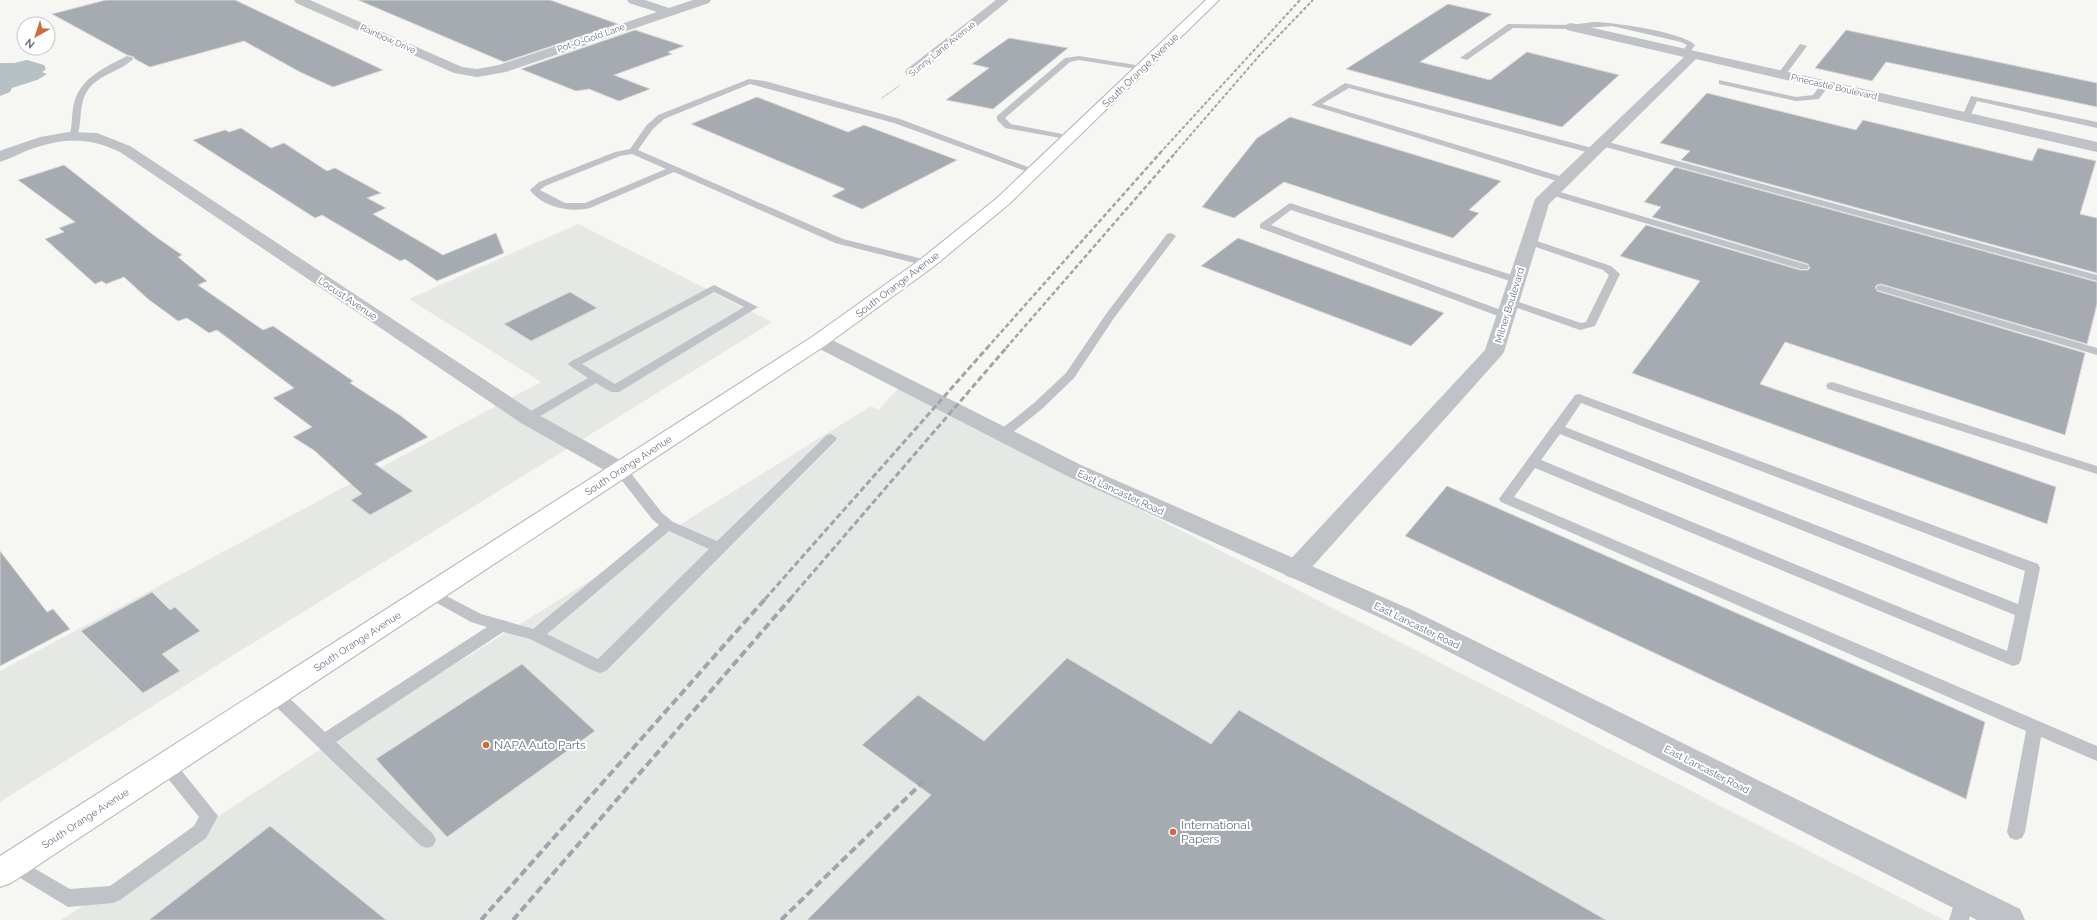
<svg xmlns="http://www.w3.org/2000/svg" width="2097" height="920" font-family="Raleway,sans-serif">
<rect width="100%" height="100%" fill="#f6f6f3"/>
<path fill="#e6e8e6" d="M578 224 772 322 235 654 0 802V671L541 382 409 299Z
M900 387 1944 920H61L351 729 871 406 878 410Z"/>
<path fill="#b7c0c5" d="M27 60 44 65 46 69 42 72 47 74 37 80 12 88 10 92 0 96V63H14Z"/>
<path fill="#a5abb1" stroke="#d7d7d6" d="M106 0H235L383 70 333 87 300 72 244 41 150 67 135 59 134 57 127 55 52 14Z
M358 0H550L618 24 504 62Z
M1448 4 1492 14 1420 62 1490 80 1527 52 1619 75 1562 127 1346 69Z
M635 30 684 46 668 52 672 54 614 75 650 89 619 101 589 89 576 91 521 69Z
M1846 30 2097 83V107L1886 62 1872 81 1815 68Z
M1009 38 1068 48 993 109 946 100 989 68 972 64Z
M1707 93 1856 130 1863 120 2032 161 2038 148 2096 161 2080 214 2097 218V273L1681 160 1690 151 1660 143Z
M757 97 848 132 864 125 957 160 862 209 832 196 845 189 691 124Z
M1290 117 1501 181 1469 210 1479 213 1453 238 1284 182 1234 218 1202 207 1257 138Z
M241 128 271 148 284 143 327 171 335 168 381 193 367 198 386 208 373 214 443 255 496 233 504 253 437 281 405 259 400 261 322 215 315 218 193 140 225 130 229 132Z
M64 165 156 237 182 255 178 257 207 281 198 285 263 330 273 326 353 381 350 383 401 416 428 437 375 464 413 491 370 515 351 500 362 494 315 451 293 437 312 427 273 398 294 388 217 330 209 333 187 318 178 321 148 299 124 277 106 284 102 281 95 284 45 239 64 232 59 228 75 222 18 180Z
M1675 167 2097 282V304L2087 344 1881 284 1877 285 1875 287 1877 291 2085 353 2065 435 1785 342 1760 384 2056 487 2047 524 1632 373 1700 281 1620 256 1646 225 1800 270H1808L1810 268 1808 264 1652 217 1661 207 1644 202Z
M1238 238 1444 313 1411 346 1201 266Z
M570 292 597 308 531 341 504 324Z
M1447 486 1985 722 1966 799 1405 536Z
M0 551 47 612 53 609 70 629 0 666Z
M152 592 170 610 175 607 200 631 162 654 180 671 143 693 81 631Z
M1067 658 1211 744 1239 710 1606 920H807L931 795 862 745 918 695 984 741Z
M522 664 595 731 447 837 376 759Z
M270 826 386 920H149Z"/>
<g fill="none" stroke-linecap="round" stroke-linejoin="round">
<defs>
<path id="primary" d="M1206 0H1219L1009 204 933 267 826 345 11 883 0 887V856L812 337 921 259 997 198Z"/>
</defs>
<use href="#primary" stroke="#b1b4b8" stroke-width="2"/>
<path stroke="#b7b9bc" stroke-width="1.5" stroke-dasharray="1 1" stroke-linecap="butt" d="M882 98 899 86"/>
<path fill="#bfc2c6" fill-rule="evenodd" d="M1593 22C1612 22 1683 32 1695 45L1688 55H1685L1681 53 1687 45 1681 42 1612 26 1571 29 1513 28 1467 60 1460 58 1508 24 1571 25Z
M1800 44 1807 46 1784 77H1778L1777 75Z
M127 56 134 58C120 73 95 74 85 95 79 108 82 123 77 137L73 140 70 139 69 137C73 126 71 114 74 103 81 77 106 67 127 56Z
M1079 56 1142 66 1146 68 1142 70 1079 60 1070 62 1005 118 1011 124 1072 136V140L1005 128 997 120V116L1065 58Z
M749 79 765 81 900 119 1039 171 1034 174 1031 173 894 123 750 84 664 119 652 130 638 150 843 239 931 261 932 263 931 265 927 266 835 243 674 172 590 208C571 213 542 207 530 190L539 182 615 152 630 149 646 126 658 115ZM632 154 666 169 585 203H565L540 190 545 186 620 156Z
M1719 80 1796 97 1813 95 1822 83 1829 85 1819 99 1796 101 1719 84Z
M1345 83 1596 149 1597 151 1596 153H1590L1349 88 1322 104 1566 178V182L1563 183 1311 105Z
M1971 96 2097 122V128L1977 101 1969 119H1963L1962 117Z
M1601 140 2097 275V281L1598 145 1597 143Z
M1550 189 1808 265 1809 267 1808 269H1800L1547 194V190Z
M1290 203 1521 278 1522 280 1521 282H1513L1291 210 1271 225 1509 313 1511 315 1505 318 1501 317 1260 228V224Z
M1171 233 1176 236 1114 318 1074 378 1042 409 1007 437H999L997 434 999 431 1034 403 1066 373 1106 314 1167 234Z
M1528 238 1611 266 1620 274 1595 326 1580 330 1506 304 1505 302 1506 300 1510 299 1581 323 1586 322 1609 275 1603 270 1524 243 1523 241Z
M714 285 758 307 619 392H611L596 383 532 421H524L522 418 524 415 588 378 570 366 568 364 570 362ZM714 292 744 307 615 384 582 364Z
M1881 285 2097 348V355L1877 290 1876 288 1877 286Z
M1832 382 2097 466V474L1828 389 1826 386 1828 383Z
M1579 394 2038 564 2040 568 2021 660 2019 664 2013 666 1535 468 1514 497 2097 746V761L2041 737 2025 832 2022 838 2016 840 2010 838 2007 832 2026 731 1501 502 1499 499 1501 496 1575 395ZM1581 403 2025 571 2018 604 1565 427ZM1560 434 2015 615 2007 651 1541 460Z
M831 434 837 438 835 441 606 671 600 673 594 671 530 639 503 632 336 742 433 834 436 840 433 846 427 848 421 846 268 699 266 694 268 689 274 688 280 689 325 732 487 627 471 622 426 597 424 593 426 589 431 588 481 614 533 629 659 525 652 519 616 473 614 470 616 467H626L662 513 673 522 717 541 827 435ZM669 531 709 549 598 659 547 634Z
M167 758 173 760 218 816 206 838 120 900 113 903 68 907 7 870 4 864 7 858 13 856 70 889 110 886 194 826 199 817 161 770 159 765 161 760Z
M1965 889 1972 892 1974 898 1969 920H1949L1958 892Z"/>
<path fill="#bfc2c6" fill-rule="evenodd" d="M294 0H310L462 67 477 69 499 65 657 12 629 3 627 0H645L669 8 693 0H711L709 3 506 72 477 77 454 73 296 3Z
M996 0H1009L917 75H907L905 72 907 69Z
M1571 23 2097 142V152L1696 59 1549 204 1504 352 1501 356 1304 576 1295 579 1286 576 1283 570 1286 564 1485 350 1535 199 1684 57 1567 30 1565 27 1567 24Z
M69 132 97 133 130 146 535 413 629 465 632 470 629 475 621 477 613 475 521 423 120 152C85 136 62 138 26 151 17 155 9 159 0 162V151L5 149 40 137Z"/>
<path fill="#bfc2c6" fill-rule="evenodd" d="M819 335 826 337 1081 465 1412 610 2020 909 2025 920H1977L1394 624 1065 475 812 345 809 341 812 337Z"/>
<use href="#primary" fill="#fff" fill-rule="evenodd"/>
<path stroke="#a1a5ab" stroke-width="2" stroke-dasharray="3.5 2" stroke-linecap="butt" d="M1160 153 1300 0
M1175 153 1259 56 1313 0"/>
<path stroke="#a1a5ab" stroke-width="2.5" stroke-dasharray="4.5 2.5" stroke-linecap="butt" d="M987 348 1161 152
M1006 348 1176 152"/>
<path stroke="#a1a5ab" stroke-width="3" stroke-dasharray="6 3" stroke-linecap="butt" d="M765 599 988 347
M790 599 1007 347"/>
<path stroke="#a1a5ab" stroke-width="4" stroke-dasharray="8 4" stroke-linecap="butt" d="M481 920 766 598
M513 920 791 598
M781 920 924 781"/>
</g>
<g fill="#d26a37" stroke="#fff" stroke-width="1.5">
<circle cx="486" cy="745" r="4"/>
<circle cx="1173" cy="832" r="4"/>
</g>
<g text-anchor="middle" stroke-width="4" stroke-linejoin="round" paint-order="stroke">
<g font-size="9" fill="#687381" stroke="#fff">
<text transform="translate(591 38) rotate(-19)" y="3">Pot-O-Gold Lane</text>
<text transform="translate(388 39) rotate(24)" y="3">Rainbow Drive</text>
<text transform="translate(942 49) rotate(-39)" y="3">Sunny Lane Avenue</text>
<text transform="translate(1834 87) rotate(13)" y="3">Pinecastle Boulevard</text>
</g>
<g font-size="10" fill="#687381" stroke="#fff">
<text transform="translate(1140 70) rotate(-44)" y="4">South Orange Avenue</text>
<text transform="translate(897 284) rotate(-37)" y="4">South Orange Avenue</text>
<text transform="translate(348 298) rotate(34)" y="4">Locust Avenue</text>
<text transform="translate(1509 305) rotate(-73)" y="4">Milner Boulevard</text>
<text transform="translate(628 465) rotate(-33)" y="4">South Orange Avenue</text>
<text transform="translate(1121 492) rotate(25)" y="4">East Lancaster Road</text>
<text transform="translate(1417 625) rotate(26)" y="4">East Lancaster Road</text>
<text transform="translate(357 641) rotate(-33)" y="4">South Orange Avenue</text>
<text transform="translate(1707 769) rotate(27)" y="4">East Lancaster Road</text>
<text transform="translate(85 818) rotate(-33)" y="4">South Orange Avenue</text>
</g>
<g font-size="12" fill="#687381" stroke="#fff" text-anchor="start">
<text x="494" y="749">NAPA Auto Parts</text>
<text x="1181" y="829">International<tspan x="1181" dy="14">Papers</tspan></text>
</g>
</g>
<g transform="translate(36 36) rotate(219)"><circle r="19" fill="#ffffff" stroke="#c3c7cd"/>
<path d="M0-3L7 15L0 10L-7 15Z" fill="#d26a37"/>
<text y="-6" font-size="11" font-weight="bold" text-anchor="middle" fill="#687381">N</text>
</g>
</svg>
